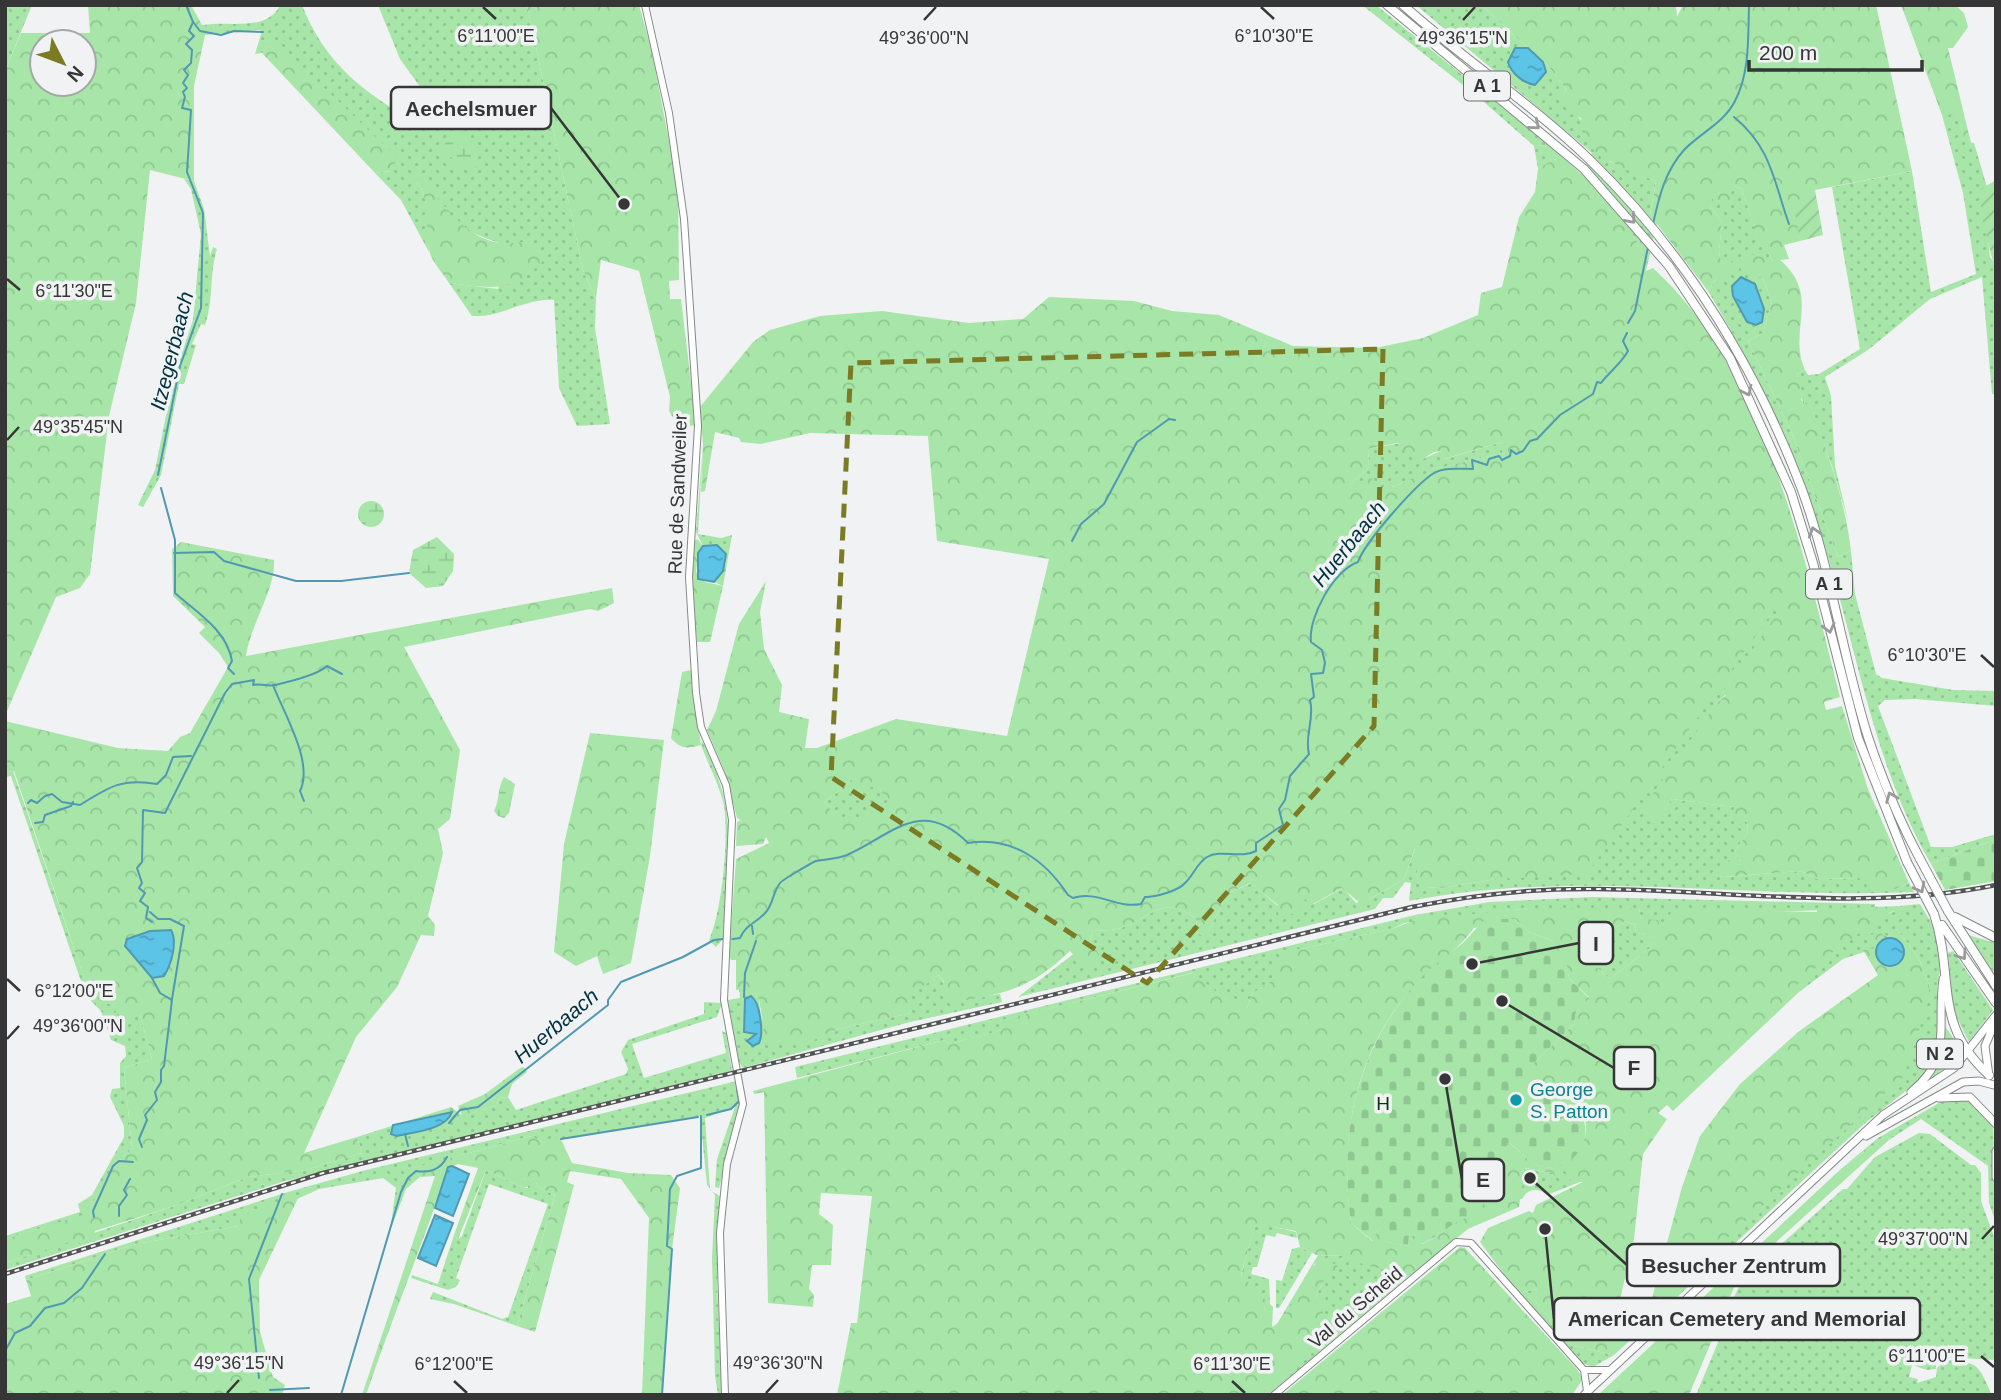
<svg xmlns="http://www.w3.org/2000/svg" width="2001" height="1400" font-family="Arial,sans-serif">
<defs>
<pattern id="grass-dots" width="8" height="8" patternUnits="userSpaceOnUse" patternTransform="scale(1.75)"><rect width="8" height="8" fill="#a7e6a8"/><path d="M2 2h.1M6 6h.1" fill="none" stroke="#90c691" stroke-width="1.8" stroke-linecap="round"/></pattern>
<pattern id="forest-crowns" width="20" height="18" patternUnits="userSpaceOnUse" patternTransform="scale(1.75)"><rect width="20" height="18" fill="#a7e6a8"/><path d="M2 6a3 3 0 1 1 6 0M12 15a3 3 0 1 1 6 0" fill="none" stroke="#90c691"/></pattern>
<pattern id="wetland-marsh" width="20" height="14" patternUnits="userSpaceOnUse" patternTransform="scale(1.75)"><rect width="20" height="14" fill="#a7e6a8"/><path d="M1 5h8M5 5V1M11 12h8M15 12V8" fill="none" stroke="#90c691"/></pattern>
<pattern id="cemetery-stones" width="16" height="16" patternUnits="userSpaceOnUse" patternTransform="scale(1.75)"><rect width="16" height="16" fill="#a7e6a8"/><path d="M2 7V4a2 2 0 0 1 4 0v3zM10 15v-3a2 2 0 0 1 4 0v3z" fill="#90c691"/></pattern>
<pattern id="garden-furrows" width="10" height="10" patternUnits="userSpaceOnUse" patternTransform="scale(1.75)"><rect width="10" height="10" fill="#a7e6a8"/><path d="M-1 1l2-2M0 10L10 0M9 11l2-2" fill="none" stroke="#90c691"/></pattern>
<pattern id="water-ripples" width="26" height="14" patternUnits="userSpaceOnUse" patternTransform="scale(1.75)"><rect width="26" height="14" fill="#5cc4e7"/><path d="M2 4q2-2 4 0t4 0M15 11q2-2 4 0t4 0" fill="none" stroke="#4da0bc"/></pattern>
</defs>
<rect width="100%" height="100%" fill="#f1f2f3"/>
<path fill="url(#grass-dots)" d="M5 5H32L5 71Z
M280 5H302C324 62 364 94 417 122L437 110 400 59 378 5H527L583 270 596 298 595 328 610 424 577 426 559 388 554 300C525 298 500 318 472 316L449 283 498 289 508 246C485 238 460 231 445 210 433 196 430 190 414 178 431 197 428 227 429 252L401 200 375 173 391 171 273 40 262 53 255 54 262 31 259 30 215 34 213 24C237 23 269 29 280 5Z
M1362 5H1376L1549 145 1535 146 1552 160 1538 169 1534 146 1477 96Z
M1416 5H1481L1549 67 1566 89 1563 95 1610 162 1656 181 1650 214 1657 223 1646 271C1641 232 1607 203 1581 175L1592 153Z
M1957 114 1966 142 1974 143 1987 187 1983 199 1990 257 1996 265V394H1992L1982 277 1930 299 1868 350 1825 377 1831 396 1835 466 1848 521 1832 466 1809 403 1803 404 1797 374 1805 370 1808 375 1819 374 1860 349 1832 187 1912 171 1931 292 1976 274 1963 193 1942 115Z
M184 179 194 181 204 209 210 256 213 247 217 249C209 273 214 300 205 325L201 324 192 344 196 345 184 384H179L161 475 143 507 138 505 155 470 174 376 193 320 201 234 191 189Z
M1733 186 1742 189 1760 245 1766 246 1772 261 1762 278 1772 301 1763 333 1748 341 1791 431 1838 557 1851 551 1855 594 1876 674 1882 678 1953 690 1996 691V706L1916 699 1885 700 1878 706 1931 847H1952L1996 834V839L1931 864C1876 769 1859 661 1828 557 1800 462 1759 376 1708 291L1723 268 1719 253 1722 222 1710 206 1712 198Z
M1502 442V453L1431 470 1432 479 1404 482 1393 487 1390 483 1378 491 1350 485 1369 467 1368 449 1401 443 1418 461 1441 451 1445 459Z
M703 445 698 534 721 538 732 535 723 586 714 582 726 563 707 545 703 546 696 532Z
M1775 607H1782V618L1723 692 1726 694 1716 704 1654 823 1672 799 1734 807 1736 815 1747 822 1748 832 1735 851 1741 862 1711 874 1723 877 1801 871 1817 879 1864 878 1893 890 1909 883 1914 892C1742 900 1583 868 1409 901L1411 883 1405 882 1393 898H1383L1375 909 1018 997 1090 941 1093 930C1100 930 1108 931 1116 929 1150 923 1159 890 1196 919L1197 933 1208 932 1227 894 1251 883 1278 906 1305 898 1314 904 1343 888 1356 903 1370 899 1404 879 1416 846 1418 880 1425 887 1441 888 1497 879 1727 672Z
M702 741C740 811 728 863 723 939L716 947 709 940C722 912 729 837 724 806 720 786 708 764 701 745Z
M13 771 81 969C98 1006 104 1001 140 1015L152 1059 124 1068 132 1149 111 1168 98 1197 86 1207V1215L5 1239V1236L80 1212 78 1204 92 1195 124 1137V1126L110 1097 112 1089 120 1088V1063L126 1056 125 1046 111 1040 101 1011 86 996 11 776 5 777V772Z
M854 778 882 786 880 791 895 805 841 826 825 802Z
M1593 897 1875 904V908L1769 912 1660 926 1641 919 1639 908H1531L1404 923 1394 928 1297 950 1271 981 1252 994 1247 1008 1228 1001 1192 973 999 1021 1003 1030 949 1044 944 1040 797 1078 795 1067 1415 915 1490 902Z
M1920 904 1935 929 1942 961 1937 986V1051L1926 1075 1864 1124 1662 1311 1929 985 1919 959 1897 929 1888 936 1877 934 1876 948 1843 959 1799 992 1794 987C1822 959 1865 920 1903 908L1899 906Z
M1625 921 1636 925 1635 931 1656 938 1650 948 1610 979 1594 965 1599 953 1598 940Z
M1968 935 1996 943V976Z
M1953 951 1993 1010 1969 1042 1953 1010 1948 953Z
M939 975 955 1001 1000 994 1002 1002 910 1022 743 1068 739 1062 728 1000 740 998 739 989H746L743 994 755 993 759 998 761 1020 802 1045 838 1029 911 1013 906 997Z
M704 1002 722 1003 717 1017 632 1044 644 1078 726 1053 722 1031 726 1033 732 1071 282 1182 5 1270V1263L171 1207 248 1177 306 1170 362 1153 357 1137 451 1107 463 1116 497 1105 499 1098 508 1097 516 1110 626 1074 628 1069 621 1052 628 1040 704 1014Z
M1945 1026 1962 1051 1930 1081 1944 1053Z
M737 1081 741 1107 719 1188 715 1187 717 1159 735 1107 705 1118 710 1190 721 1197 717 1284 722 1395H718L715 1376 712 1258 715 1195 707 1185 700 1116 561 1139 558 1134 544 1143 531 1136 411 1169 420 1177 406 1189 390 1231 396 1188 383 1178 319 1189 238 1226 136 1244 26 1280 25 1276 288 1192 366 1170Z
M1944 1100H1970L1993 1123 1996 1223 1989 1203 1988 1166 1921 1119 1889 1140 1887 1136 1842 1168 1878 1138Z
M1919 1133 1930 1134 1971 1165H1975L1981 1173V1201L1996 1242V1360L1943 1357 1937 1350 1936 1369 1927 1370 1912 1365 1909 1377 1918 1379 1917 1383 1936 1377 1937 1368 1946 1360C1980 1362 1978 1365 1992 1395H1696L1719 1340 1723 1338 1729 1315 1727 1311 1742 1281 1751 1271 1843 1189H1847L1875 1157Z
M1524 1168 1552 1173 1566 1169 1572 1182H1580L1547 1195C1538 1187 1527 1189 1522 1199H1518Z
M486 1170 524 1188H528L524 1177 535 1180 538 1187 555 1195 517 1326 454 1304 430 1299 433 1292 502 1319 508 1317 548 1204 489 1184 456 1278 460 1280 456 1287 448 1290 411 1278 412 1275 438 1284 454 1235 458 1239 462 1236Z
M1255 1223 1296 1232 1297 1238 1277 1233 1275 1237 1266 1235 1257 1267H1253L1251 1274 1269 1279 1270 1304 1241 1276Z
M1300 1247 1312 1253 1279 1308H1276V1280L1282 1281 1292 1249Z
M1318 1255 1343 1256 1409 1276 1268 1395H1259L1273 1382 1323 1282 1315 1263 1284 1320 1277 1324Z
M1537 1289 1535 1300 1571 1345 1614 1355 1593 1367 1582 1363 1518 1293Z"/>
<path fill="url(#forest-crowns)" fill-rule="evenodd" d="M88 5H191L202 25 213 24 215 34 205 35 194 86V181L150 170 136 303 109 416 90 574 80 588 56 597 5 716V71L21 33H90ZM42 42H84V84H42Z
M527 5H639L652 52 678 188 679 280 669 281 670 299H681L696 425 679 428 669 411 670 397 639 271 601 260 596 298 583 270Z
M1481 5H1676L1677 17 1683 5H1876L1912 171 1815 190 1799 221 1800 241 1784 245 1789 259 1780 260C1822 296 1787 330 1805 370L1797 374 1804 397 1801 399 1803 404 1809 402C1827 451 1845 499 1851 551L1838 557 1791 431 1748 341 1763 333 1772 301 1762 278 1744 272 1745 256 1756 254 1772 260 1766 247 1760 246 1742 189 1733 186 1729 202 1712 199 1710 206 1722 222 1719 253 1723 267 1738 259 1739 271 1715 280 1708 291 1650 215 1656 181C1629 170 1577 156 1581 118L1567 113 1563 95 1566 89 1549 67Z
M1901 5H1955L1964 13 1968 27 1953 48H1948L1971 143H1966L1957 115H1942Z
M273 39 398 158 391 171 375 173 262 53Z
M1549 145C1585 178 1639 220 1646 271L1653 268C1765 370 1804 556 1840 697L1824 702 1826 710 1842 706 1868 789 1909 883 1893 890 1870 892 1863 878 1817 879 1801 871 1723 877 1711 874 1716 868 1723 869 1727 860 1741 862 1735 851 1748 832 1747 822 1735 815 1734 807 1672 799 1654 824 1648 821 1644 806 1716 704 1726 695 1723 692 1775 617H1782V608L1776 607 1587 874 1497 879 1441 888 1424 887 1418 881 1415 848 1404 879 1361 904 1342 888 1313 904 1305 899 1296 913 1285 916 1278 914V905L1250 883 1227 894 1208 932 1202 936 1197 933 1196 919C1159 890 1150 923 1116 929 1109 931 1100 930 1093 930L1090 941 1099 954 1094 967 1084 968 1070 951C1030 989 1007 993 955 1002L942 994 944 982 939 975 907 997 911 1013 838 1029 803 1045 778 1044 765 1039 759 998 755 993 743 995 745 989 736 990V960H731L729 955 736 859 769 843 766 837 763 844 736 846 737 822 741 820 737 818 725 772 707 730 716 711 739 624 766 581 760 612 764 649 782 685 779 712 809 719 805 748H817L896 719 1007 736 1049 559 937 541 928 436 810 433 761 444 741 442 739 438 715 432 705 491 701 492 703 445 700 407 753 342 770 330 820 316 882 311 969 323 1023 319 1049 297 1134 301 1172 311 1219 315 1293 346 1375 348 1423 338 1478 315 1481 293 1502 287 1519 217 1535 192 1538 169 1552 160 1534 146ZM1397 443H1401L1403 451 1418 462 1434 452 1441 451 1444 459 1502 442V453L1430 470 1432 478 1418 476 1393 487 1390 482 1379 491 1372 478 1351 484 1369 467 1368 449ZM854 778 856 789 881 786 880 791 894 805 841 825 825 802Z
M416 175C450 207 471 255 527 241L543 261C512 294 491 288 449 283 443 273 430 260 429 249 425 224 432 198 414 178Z
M697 539 703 546 698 553 696 572 705 582 723 586 710 642H697L691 577 693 542Z
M181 542 274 560C276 589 250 625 246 656L612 588 614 603 598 611 590 609 404 647 460 750 450 819 438 829 443 853 428 916 435 925 434 936 421 935 397 987 356 1037 304 1153 357 1137 362 1153 306 1170 248 1177 171 1207 95 1231 92 1240 81 1244 76 1240 5 1263V1239L86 1214V1207L98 1197 111 1168 132 1149 124 1068 152 1059 140 1015 121 1021 112 1005C93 1001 89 986 81 969L14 771 5 772V721L118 748 168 751 180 737 190 733 228 667 219 653 199 633 205 627 173 596 172 549Z
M691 670 701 745C687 749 680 749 671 738L682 672Z
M590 733 664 740 650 856 631 963 603 974 597 956 576 966 554 952 564 844Z
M1899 906 1903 909 1891 912 1836 949 1795 987 1799 992 1673 1111 1667 1105 1658 1113 1667 1119 1643 1154 1634 1239 1614 1326 1651 1302 1682 1187 1700 1136 1740 1084 1798 1032 1878 975 1863 950 1875 948 1869 936 1885 929 1882 935 1888 936 1897 929 1919 959 1929 985V1000L1904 1076 1712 1252 1662 1311 1614 1355 1571 1345 1534 1299 1537 1289 1518 1293 1480 1242 1488 1228 1529 1211 1533 1213 1536 1205 1583 1182H1572L1566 1170 1556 1177 1552 1173 1525 1168 1519 1207 1468 1229 1409 1276 1359 1263 1352 1268 1343 1256 1316 1255 1300 1247 1296 1231 1255 1224 1241 1275 1273 1307 1272 1327C1298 1312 1298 1269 1325 1258L1339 1267 1323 1282 1315 1298 1323 1294 1326 1296 1318 1343 1259 1395H837L851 1323H857L872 1196 821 1193 819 1214 833 1225 831 1265H812L809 1289 814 1295 813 1307 768 1303 764 1092 754 1094 753 1091 944 1040 949 1044 1002 1030 998 1021 1193 973 1228 1001 1240 999 1247 1008 1252 994 1271 981 1280 958 1297 950 1394 928 1416 920 1531 908H1639L1641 919 1658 920 1660 926 1674 909 1817 912V909ZM1515 919 1530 933 1551 940 1565 958 1569 978 1589 997 1576 1012 1574 1024 1534 1063 1533 1091C1546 1097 1563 1097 1575 1106 1603 1127 1573 1171 1544 1167 1530 1165 1520 1149 1508 1143 1490 1180 1461 1227 1422 1244L1417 1236H1409L1408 1246 1384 1241V1228L1377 1230 1372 1241 1351 1223C1340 1141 1353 1057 1409 992 1429 969 1456 953 1474 928ZM1625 921 1636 925 1635 931 1655 938 1650 948 1610 979 1594 965 1599 953 1598 940Z
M523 1066 527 1072 512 1084 508 1097 499 1098 497 1105 464 1116 459 1121 454 1118 462 1115 458 1106 485 1094Z
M558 1133 572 1163 628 1173 671 1175 680 1188 672 1249 662 1395H642L649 1218 621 1179 570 1171 567 1182 574 1185 535 1332 517 1326 555 1195 538 1187 535 1180 524 1178 529 1186 524 1188 486 1170 458 1239 454 1235 478 1168 458 1164 448 1168C423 1244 392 1318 366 1395H362L435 1176 420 1177 410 1169 531 1136 544 1143Z
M1887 1136 1889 1140 1764 1253 1735 1285 1689 1395H1598L1842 1168Z
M299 1196 259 1280 260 1332 273 1377 285 1385 282 1395H5V1304L31 1296 26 1280 136 1244 238 1226 241 1216Z
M1460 1247 1465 1248 1576 1368 1583 1379 1572 1395H1282Z"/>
<path fill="url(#wetland-marsh)" d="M460 132H467L476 147 478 167 460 169 450 156 433 153Z
M358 514a13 13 0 1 1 26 0a13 13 0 1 1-26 0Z
M437 537 454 554 453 571 443 586 426 588 409 573 413 550Z
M504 777 515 784 509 813 504 818 498 816 494 811C500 800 497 789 504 777Z"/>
<path fill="url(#cemetery-stones)" d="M1996 839V881L1945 890 1931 864Z
M1486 919H1515L1530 933 1551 940 1566 958 1569 978 1589 998 1576 1012 1574 1024 1534 1063 1542 1075 1534 1091C1547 1097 1562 1095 1574 1105 1600 1129 1578 1173 1543 1167 1528 1164 1521 1149 1508 1143L1479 1215C1451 1219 1447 1233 1421 1244L1417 1236H1409L1408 1246 1383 1241V1229L1377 1230 1373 1241 1351 1223C1338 1134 1357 1047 1419 980 1433 965 1449 955 1464 942 1472 934 1477 926 1486 919Z"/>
<path fill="url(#garden-furrows)" d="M1996 180V265H1995C1990 258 1982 210 1980 199L1983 198 1981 189Z
M1815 190 1823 235 1800 241 1794 208Z"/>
<path fill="url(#water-ripples)" stroke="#5199b2" stroke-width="2" d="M1515 48H1528L1543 62 1546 72 1535 85C1523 83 1511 73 1508 62Z
M1741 277 1755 284 1764 309 1762 322 1756 325 1747 322 1733 296 1732 286Z
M717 545 726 554 723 571 714 582 698 579V553L703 546Z
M171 930C178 942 171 965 164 976L152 978 125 946 127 939 150 931Z
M1876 952a14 14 0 1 1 28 0a14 14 0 1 1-28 0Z
M751 996C760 1002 764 1033 759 1043L753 1046 747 1041 756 1034 744 1032 745 999Z
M452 1112C446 1130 413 1132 397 1136L391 1134 393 1125Z
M452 1166 469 1174 453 1216 435 1208 448 1167Z
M435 1215 453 1223 436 1266 418 1258Z"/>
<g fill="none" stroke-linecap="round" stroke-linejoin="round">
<path stroke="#5199b2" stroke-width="2" d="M193 22 200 31 221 35 234 31 263 32
M1734 117C1772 148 1774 183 1789 224
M1653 224C1659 197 1665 171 1684 150 1700 133 1724 123 1735 101 1750 72 1748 37 1749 5
M1628 323 1635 311 1648 247
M158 475 180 366 201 308 203 213 187 172 191 110 182 108 185 97 183 92 187 88 183 83 188 75 184 70 191 63 192 50 186 44 194 36 189 31 193 22 186 5
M161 488 175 540V593C196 612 227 630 232 661L228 668 234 674
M1072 541 1081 524 1104 504 1137 442 1169 419 1175 420
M174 553 214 552 224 561 296 581H341L409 573
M273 685C284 714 314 762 300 791L304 801
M28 803 31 800 37 803 45 796 52 794 62 802 80 805C110 786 123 778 157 784L166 775 173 757 191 756
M35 823 43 822 45 815 71 806 73 802
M150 912 158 919H170L184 926 172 999
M152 922 146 918 148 907 140 901 145 893 139 888 142 883 137 868 142 862 143 810 165 813 225 693 232 684 254 680 253 685C262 683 267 687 275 685 288 682 318 675 327 666L342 674
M752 926 753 934
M733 939 740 938C746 924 757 923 766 912 773 904 773 892 780 883 782 880 813 862 816 861 826 859 837 859 847 855 892 835 921 796 968 843 1012 836 1045 860 1068 895L1073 898C1098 890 1116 909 1141 904L1145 897C1156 897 1178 891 1185 883 1193 876 1197 863 1207 857 1221 849 1241 859 1256 851V843L1283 825 1279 809 1285 800 1290 776 1309 754C1304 736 1315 719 1310 700L1314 697 1311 674 1323 673 1325 663 1322 650 1311 642C1308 617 1334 570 1358 562 1365 542 1415 485 1434 473 1445 467 1460 469 1473 469L1472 460 1487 465 1489 459 1499 456 1502 460 1510 456 1511 450 1516 454 1523 451 1530 441 1537 439 1560 415 1593 394 1597 382 1601 383C1610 371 1620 365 1628 351L1623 341 1627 333
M744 997 745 973 756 941
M707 1115 731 1109 739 1101 737 1089
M449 1123 460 1110 478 1107 608 1005V1000L621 982 683 957 714 940 723 939
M405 1134 408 1146
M561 1139 698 1117
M142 1147 139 1139 147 1120 145 1115 157 1100 155 1092 161 1082V1070L164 1066 172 1000 160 993 152 978
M119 1216V1206L127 1195 124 1190 130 1179
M94 1217 93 1211 113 1166 119 1161 133 1162
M5 1351 15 1333 30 1326 45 1308 64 1303 82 1288 105 1254
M259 1378 249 1279 282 1194
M270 1390 309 1388
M341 1395 401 1192 408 1178 416 1171C430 1173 440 1170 447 1157
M662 1395 672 1249 667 1246 670 1189 677 1176 701 1168V1116"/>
<defs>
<path id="secondary" d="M645 5 669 113 684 219 698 426 689 577 696 693 701 727 726 785 732 820 724 1000 743 1104 727 1164 720 1233 725 1395
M1584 1370H1610
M1274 1395 1456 1242 1471 1243 1584 1370 1587 1391"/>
<path id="primary" d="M1989 1076 1985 1046 1996 1020
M1911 1092C1954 1057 1936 1027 1943 979
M1939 1098 1970 1097 1996 1124
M1866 1136 1963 1082 1979 1081 1994 1085
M1996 1151V1177
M1584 1395 1883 1115 1954 1068 1996 1015"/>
<path id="motorway" d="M1387 5 1584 169 1669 266 1730 358 1791 492 1813 563 1858 738 1907 862
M1403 5C1463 59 1532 104 1590 160 1684 252 1754 364 1801 487 1831 568 1842 655 1868 737 1882 779 1899 820 1920 859
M1948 911 1996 986
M1934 914C1955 977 1932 1024 1989 1075
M1955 917 1996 938
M1942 925 1996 1003"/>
</defs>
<use href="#secondary" stroke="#878889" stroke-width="8"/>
<use href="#primary" stroke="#878889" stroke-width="9"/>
<use href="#motorway" stroke="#878889" stroke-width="10"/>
<use href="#secondary" stroke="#fff" stroke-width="6"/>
<use href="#primary" stroke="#fff" stroke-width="7"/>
<use href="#motorway" stroke="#fff" stroke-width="8"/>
<defs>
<path id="rail" d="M5 1274 323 1173 1412 907C1473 895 1534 888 1597 889 1730 890 1865 912 1996 885"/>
</defs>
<use href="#rail" stroke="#535353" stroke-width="4.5"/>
<use href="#rail" stroke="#f1f2f3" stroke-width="2" stroke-dasharray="5" stroke-linecap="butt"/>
<defs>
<path id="motorway-bridge" d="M1920 859 1948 911
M1907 862 1934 914"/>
</defs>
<use href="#motorway-bridge" stroke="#878889" stroke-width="10" stroke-linecap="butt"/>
<use href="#motorway-bridge" stroke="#fff" stroke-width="8"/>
</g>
<defs><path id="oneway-chevron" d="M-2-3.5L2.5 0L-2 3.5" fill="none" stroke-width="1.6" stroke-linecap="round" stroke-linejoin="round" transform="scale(1.75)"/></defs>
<g stroke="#9a9a9a">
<use href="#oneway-chevron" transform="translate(1535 125) rotate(40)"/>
<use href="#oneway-chevron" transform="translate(1631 219) rotate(49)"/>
<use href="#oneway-chevron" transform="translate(1747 391) rotate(64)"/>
<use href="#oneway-chevron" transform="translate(1814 532) rotate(-107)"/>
<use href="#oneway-chevron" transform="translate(1829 628) rotate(76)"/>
<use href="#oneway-chevron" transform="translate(1891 797) rotate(-112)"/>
<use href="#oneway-chevron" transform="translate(1920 888) rotate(62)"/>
<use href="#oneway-chevron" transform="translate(1962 955) rotate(56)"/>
</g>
<path fill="none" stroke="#7a7b23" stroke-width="5" stroke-dasharray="14 9" stroke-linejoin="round" d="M1383 349 1374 726 1147 983 831 777 851 363Z"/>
<path fill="none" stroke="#363636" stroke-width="2.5" d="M483 7 496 19M1261 7 1274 19M924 20 936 7M1463 20 1475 7M7 279 20 290M7 440 19 427M1981 655 1994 667M7 979 20 991M7 1039 19 1026M1982 1239 1994 1226M1981 1356 1994 1367M454 1381 467 1393M1232 1381 1245 1393M227 1393 239 1380M766 1393 778 1380"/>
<circle fill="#0f9aa8" stroke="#f1f2f3" stroke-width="2.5" cx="1516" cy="1100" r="7"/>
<g text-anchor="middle" stroke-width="7" stroke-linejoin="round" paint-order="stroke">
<g fill="#f1f2f3" stroke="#6e6e6f" stroke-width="2">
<rect x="1464" y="71.5" width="46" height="29" rx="5"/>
<rect x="1806" y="569.5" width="46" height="29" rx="5"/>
<rect x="1917" y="1039.5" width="46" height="29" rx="5"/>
</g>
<g font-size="18" font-weight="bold" fill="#363636">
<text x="1487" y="92">A 1</text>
<text x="1829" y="590">A 1</text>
<text x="1940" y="1060">N 2</text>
</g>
<g font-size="19" fill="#363636" stroke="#f1f2f3">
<text transform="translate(677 494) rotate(-88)" y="7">Rue de Sandweiler</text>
<text transform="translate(1355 1307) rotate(-40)" y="7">Val du Scheid</text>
</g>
<g font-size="19" fill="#0d838f" stroke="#f1f2f3" text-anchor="start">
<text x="1530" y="1096">George<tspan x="1530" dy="22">S. Patton</tspan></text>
</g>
<g font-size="19" fill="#08350d" stroke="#f1f2f3">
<text x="1383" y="1110">H</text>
</g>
<g font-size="21" font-style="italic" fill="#00313f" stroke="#f1f2f3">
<text transform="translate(172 351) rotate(-76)" y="7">Itzegerbaach</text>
<text transform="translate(1349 544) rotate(-51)" y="7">Huerbaach</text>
<text transform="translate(556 1026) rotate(-40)" y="7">Huerbaach</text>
</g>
</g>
<g font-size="18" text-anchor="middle" fill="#363636" stroke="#f1f2f3" stroke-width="7" stroke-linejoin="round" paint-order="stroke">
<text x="1274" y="42">6°10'30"E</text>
<text x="496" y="42">6°11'00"E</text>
<text x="924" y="44">49°36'00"N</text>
<text x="1463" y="44">49°36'15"N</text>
<text x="74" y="297">6°11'30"E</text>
<text x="78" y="433">49°35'45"N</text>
<text x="1927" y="661">6°10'30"E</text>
<text x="74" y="997">6°12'00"E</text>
<text x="78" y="1032">49°36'00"N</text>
<text x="1923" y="1245">49°37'00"N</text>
<text x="1927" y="1362">6°11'00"E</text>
<text x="239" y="1369">49°36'15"N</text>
<text x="778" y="1369">49°36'30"N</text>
<text x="454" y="1370">6°12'00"E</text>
<text x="1232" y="1370">6°11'30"E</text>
</g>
<path fill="none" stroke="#363636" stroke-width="2.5" d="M624 204L551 108M1472 964L1579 943M1502 1001L1614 1068M1445 1079L1462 1180M1530 1178L1627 1265M1545 1229L1554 1319"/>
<g fill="#363636" stroke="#f1f2f3" stroke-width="2.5">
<circle cx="624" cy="204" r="7"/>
<circle cx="1472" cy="964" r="7"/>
<circle cx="1502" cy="1001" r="7"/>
<circle cx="1445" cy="1079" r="7"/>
<circle cx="1530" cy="1178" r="7"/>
<circle cx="1545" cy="1229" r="7"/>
</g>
<g fill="#f1f2f3" stroke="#363636" stroke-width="2.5">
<rect x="391" y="87" width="160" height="42" rx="7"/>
<rect x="1579" y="922" width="34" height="42" rx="7"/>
<rect x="1614" y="1047" width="41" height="42" rx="7"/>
<rect x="1462" y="1159" width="42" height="42" rx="7"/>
<rect x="1627" y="1244" width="213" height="42" rx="7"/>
<rect x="1554" y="1298" width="366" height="42" rx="7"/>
</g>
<g font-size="21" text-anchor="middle" font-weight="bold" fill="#363636">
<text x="471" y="116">Aechelsmuer</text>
<text x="1596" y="951">I</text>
<text x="1634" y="1075">F</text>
<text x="1483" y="1187">E</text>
<text x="1734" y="1273">Besucher Zentrum</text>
<text x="1737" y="1326">American Cemetery and Memorial</text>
</g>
<rect width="2001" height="1400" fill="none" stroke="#363636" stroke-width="14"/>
<g transform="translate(63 63) rotate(132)"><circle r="33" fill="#f1f2f3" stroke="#a6a7a7" stroke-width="2"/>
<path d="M0-5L12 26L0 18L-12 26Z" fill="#7a7b23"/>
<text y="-10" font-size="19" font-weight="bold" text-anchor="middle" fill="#363636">N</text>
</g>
<path d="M1749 60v10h173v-10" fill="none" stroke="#363636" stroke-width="3.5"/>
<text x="1759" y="60" font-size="21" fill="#363636" stroke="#f1f2f3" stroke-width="5" paint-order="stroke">200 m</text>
</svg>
